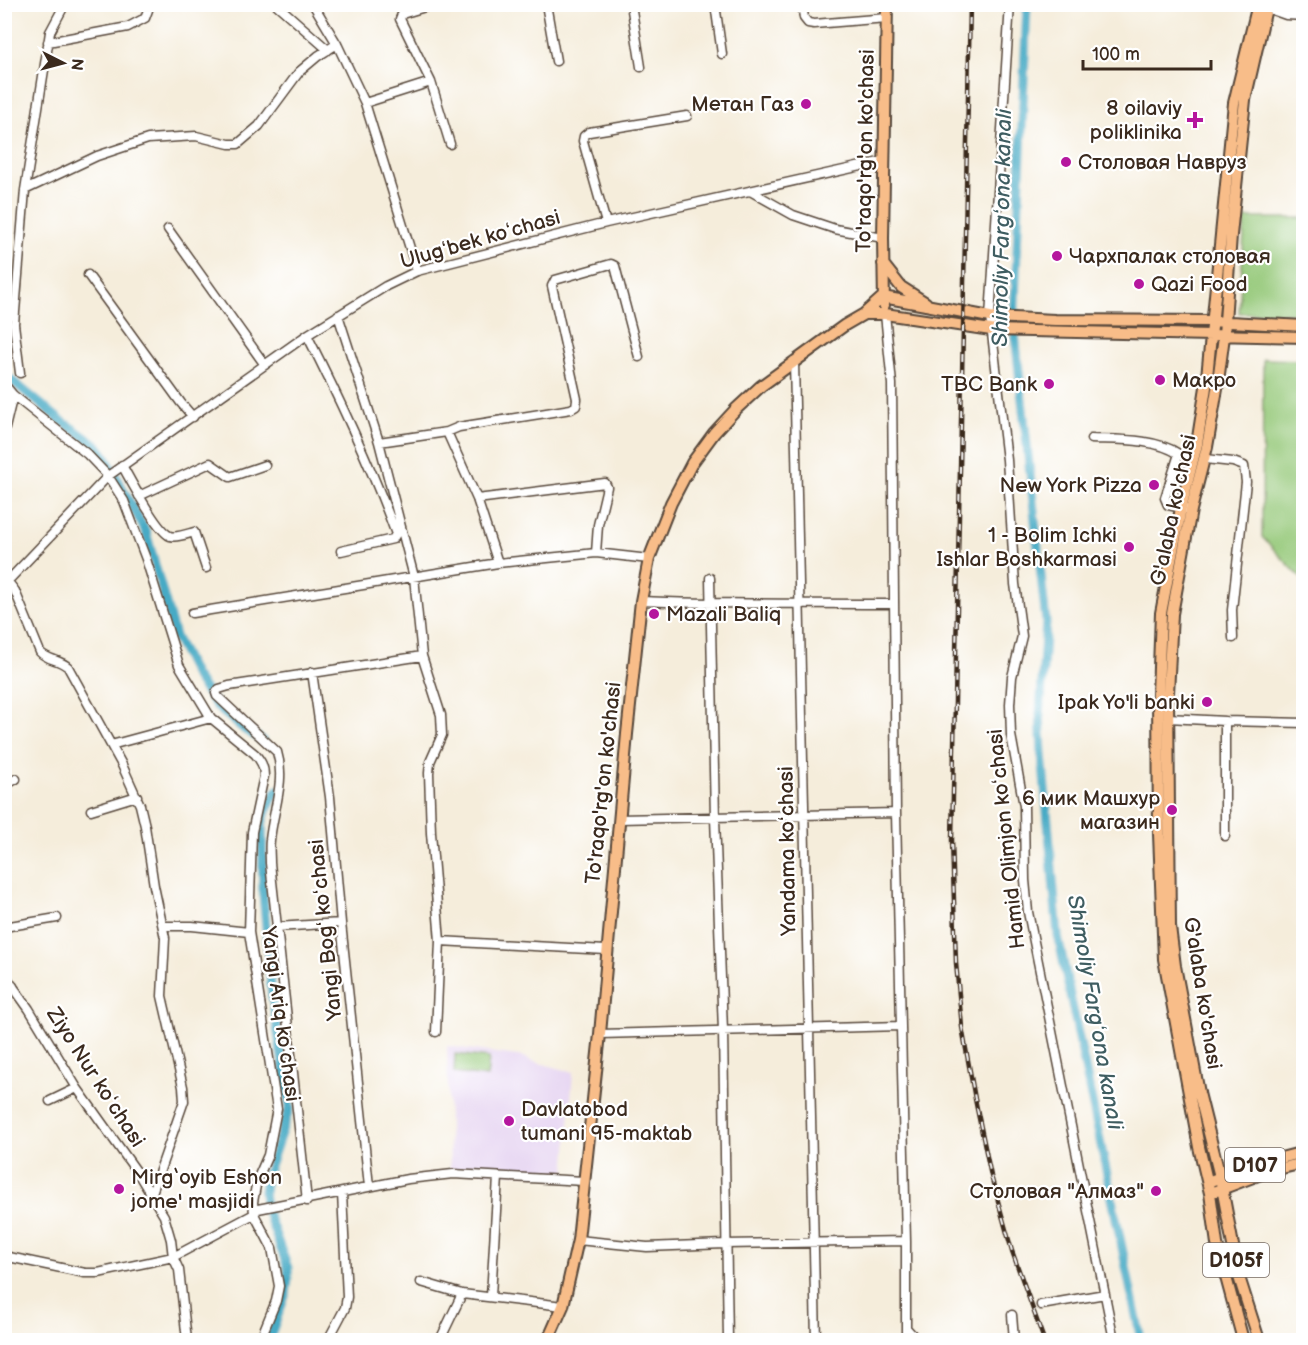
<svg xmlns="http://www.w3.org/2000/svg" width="1308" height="1345" font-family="'Balsamiq Sans',sans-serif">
<rect width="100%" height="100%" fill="#fff"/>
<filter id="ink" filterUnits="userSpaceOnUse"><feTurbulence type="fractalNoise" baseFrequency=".0167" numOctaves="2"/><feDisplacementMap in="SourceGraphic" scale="12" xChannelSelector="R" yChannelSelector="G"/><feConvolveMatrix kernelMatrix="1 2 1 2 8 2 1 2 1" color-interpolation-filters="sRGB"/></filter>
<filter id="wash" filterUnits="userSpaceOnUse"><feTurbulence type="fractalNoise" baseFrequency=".008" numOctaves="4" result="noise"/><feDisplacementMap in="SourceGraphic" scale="24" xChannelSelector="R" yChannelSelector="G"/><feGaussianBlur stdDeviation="1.35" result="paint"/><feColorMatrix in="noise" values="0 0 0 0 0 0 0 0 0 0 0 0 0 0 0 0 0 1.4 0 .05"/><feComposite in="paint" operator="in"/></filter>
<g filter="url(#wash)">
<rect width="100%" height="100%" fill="#f5eddb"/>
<path fill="#e5d3f1" d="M447 1046 524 1057 531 1061 573 1072 565 1176 450 1169Z"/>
<path fill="#96c97a" stroke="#687a4c" stroke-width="1.5" d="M1245 218H1303V313H1239Z
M1263 359 1303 360V580L1262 537Z
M455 1054 489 1058 487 1077 454 1073Z"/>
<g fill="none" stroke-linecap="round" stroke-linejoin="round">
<path stroke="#46aac5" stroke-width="9" d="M1027 4 1014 325 1046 622 1040 714 1042 754 1058 936 1141 1340
M4 374 59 419 99 447 104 454 146 532 175 636 195 676 218 708 245 730 262 740
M269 1340 286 1293 288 1279V1268L266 1209 264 1192 266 1177 290 1107 272 996 263 893 262 824 266 811 277 790"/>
</g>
</g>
<g filter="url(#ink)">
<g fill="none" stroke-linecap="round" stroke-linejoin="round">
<defs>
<path id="minor" d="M276 4 328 50
M313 4 337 44 365 103 417 271
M435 4 402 14 400 19 431 82 450 144
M546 4 556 61
M631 4 641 67
M715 4 722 54
M802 4 804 18 808 23 814 24 887 18
M1010 4 990 317 1007 460 1015 584 1022 636 1012 677 1010 704 1011 735 1024 806 1025 880 1028 912 1114 1340
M1261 6 1286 15 1304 16
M48 42 128 27 145 18 148 10
M365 103 431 82
M25 190 97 156 148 139 196 136 229 144H238L259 126 299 72 318 56 337 44
M752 192 793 215 835 229 883 238
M606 223 583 141 584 136 589 132 687 116
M168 229 265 365
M88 275 181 403 193 417
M885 314 892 384 896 813 906 1241V1340
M338 315 379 442 414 577 422 656 441 715 442 735 430 762 429 773 431 833 440 941 436 1032
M307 335C340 400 371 466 396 534L393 539 341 551
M794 361 816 1340
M20 373 14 324 25 190 50 32 65 4
M4 384 13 395 87 454 108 476 124 501 146 559 179 665 211 718 255 754C261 761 264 766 264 776L252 832 249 932 277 1109 268 1155 257 1180 253 1202 254 1214 272 1248 279 1286 276 1301 260 1340
M4 432 13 395
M447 432 477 499 498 563
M1091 439C1118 440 1155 438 1179 454
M379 442 447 432 459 427 571 409 576 406 577 399 552 286 555 280 611 264 615 266 639 357
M1205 459 1233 462 1244 466 1246 482 1232 610 1233 638
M122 465C129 478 158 532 170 536 177 538 187 534 194 532L206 568
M139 496 210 463 230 477 265 465
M477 499 605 483 607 487 598 525 596 553
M1187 509 1168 505 1165 498 1179 454 1194 456
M5 578 15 591 40 652C47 660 59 659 68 667L122 765 140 805 145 826 154 886 165 938 162 996 183 1087 184 1101 152 1193
M710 578 715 818 723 1031 728 1340
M4 585 108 476 307 335 386 286 417 271 606 223 884 161
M641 601C725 605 809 603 893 604
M192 613 498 563 596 553 649 559
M312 672 330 797 341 923 369 1186
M1168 718 1225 721V836
M1225 721 1304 723
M111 745 211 718
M4 786 16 779
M91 810 137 796
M619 819 896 813
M163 926H192L249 932
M4 927 57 918
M276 927 341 923
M440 941 606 950
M4 974 29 1009 77 1088 139 1175 164 1216 171 1240 173 1257 179 1270 187 1340
M4 990 13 986
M600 1034 901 1026
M50 1101 77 1088
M307 1201 270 863C270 855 269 847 270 840 273 810 286 781 277 752L217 696 216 693 219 689 229 686 422 656
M578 1240 647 1247 725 1244 906 1241
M4 1256 85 1273H98L173 1257 254 1214 258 1209 408 1179 453 1174 584 1181
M421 1282 462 1294 563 1306
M491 1296 498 1177
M1041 1305 1105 1294
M1012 1315 1014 1340
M907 1329 917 1340
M328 1340 345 1308 347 1297 342 1193
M440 1340 462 1294"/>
<path id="major" d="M883 264 901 287 926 303
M884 305 883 238 887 4
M864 314H885L991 330 1304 337
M1213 1180 1250 1166 1304 1152
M1216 1191 1269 1171 1304 1163
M548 1340 563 1306 578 1240 600 1034 627 734 641 601 649 559 671 503 692 463 714 433 736 409 761 386 845 325 864 314 883 297 990 317 1055 320 1212 321 1304 326
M1243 1340 1217 1244 1210 1193 1199 1147 1164 959 1159 834 1158 694 1161 613 1181 508 1197 444 1206 387 1234 103 1258 4
M1259 1340 1239 1277 1220 1177 1199 1093 1175 966 1170 927 1168 694 1172 614 1191 510 1207 447 1217 389 1224 336 1231 235 1245 100 1267 4"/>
</defs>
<use href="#minor" stroke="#57473a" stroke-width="11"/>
<use href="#major" stroke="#57473a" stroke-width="14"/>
<use href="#minor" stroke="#fff" stroke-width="8"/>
<use href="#major" stroke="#f8bd89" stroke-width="10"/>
<defs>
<path id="rail" d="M970 4 952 840 956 963 962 1027 975 1099 991 1176 1012 1251 1044 1340"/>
</defs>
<use href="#rail" stroke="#3b2a1e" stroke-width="4.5"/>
<use href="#rail" stroke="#fff" stroke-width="2" stroke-dasharray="7" stroke-linecap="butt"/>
</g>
</g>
<g fill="#b5179e" stroke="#fff" stroke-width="2">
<circle cx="806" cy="104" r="6"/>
<path d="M1192 111h6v6h6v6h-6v6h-6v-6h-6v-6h6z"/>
<circle cx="1066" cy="162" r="6"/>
<circle cx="1057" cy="256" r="6"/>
<circle cx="1139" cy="284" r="6"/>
<circle cx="1160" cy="380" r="6"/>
<circle cx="1049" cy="384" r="6"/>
<circle cx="1154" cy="485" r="6"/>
<circle cx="1129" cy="547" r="6"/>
<circle cx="654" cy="614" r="6"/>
<circle cx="1207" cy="702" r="6"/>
<circle cx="1172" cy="810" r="6"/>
<circle cx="509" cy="1121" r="6"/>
<circle cx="119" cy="1189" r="6"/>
<circle cx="1156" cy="1191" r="6"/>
</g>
<g text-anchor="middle" stroke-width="4.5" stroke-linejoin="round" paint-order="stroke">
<g fill="#fff" stroke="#766a62" stroke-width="1.5">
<rect x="1225" y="1148" width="60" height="34" rx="4.5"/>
<rect x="1203" y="1243" width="66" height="34" rx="4.5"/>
</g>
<g font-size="20" font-weight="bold" fill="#3b2a1e">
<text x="1255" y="1172">D107</text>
<text x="1236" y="1267">D105f</text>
</g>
<g font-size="21" fill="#3b2a1e" stroke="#fff" text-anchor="end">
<text x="794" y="111">Метан Газ</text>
<text x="1182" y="115">8 oilaviy<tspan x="1182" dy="24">poliklinika</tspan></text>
<text x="1078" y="169" text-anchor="start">Столовая Навруз</text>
<text x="1069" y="263" text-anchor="start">Чархпалак столовая</text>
<text x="1151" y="291" text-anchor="start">Qazi Food</text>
<text x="1172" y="387" text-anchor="start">Макро</text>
<text x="1037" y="391">TBC Bank</text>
<text x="1142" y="492">New York Pizza</text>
<text x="1117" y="542">1 - Bolim Ichki<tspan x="1117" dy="24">Ishlar Boshkarmasi</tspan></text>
<text x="666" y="621" text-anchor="start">Mazali Baliq</text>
<text x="1195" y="709">Ipak Yo'li banki</text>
<text x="1160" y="805">6 мик Машхур<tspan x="1160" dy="24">магазин</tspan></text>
<text x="521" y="1116" text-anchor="start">Davlatobod<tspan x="521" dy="24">tumani 95-maktab</tspan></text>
<text x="131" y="1184" text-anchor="start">Mirg‘oyib Eshon<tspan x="131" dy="24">jome' masjidi</tspan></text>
<text x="1144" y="1198">Столовая "Алмаз"</text>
</g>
<g font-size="21" fill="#3b2a1e" stroke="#fff">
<text transform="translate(865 151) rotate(-89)" y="7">To'raqo'rg'on ko'chasi</text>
<text transform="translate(480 239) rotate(-16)" y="7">Ulugʻbek koʻchasi</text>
<text transform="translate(1173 510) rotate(-78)" y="7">G'alaba ko'chasi</text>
<text transform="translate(603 783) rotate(-84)" y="7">To'raqo'rg'on ko'chasi</text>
<text transform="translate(1006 839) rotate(-96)" y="7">Hamid Olimjon koʻchasi</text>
<text transform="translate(787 851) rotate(-91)" y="7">Yandama koʻchasi</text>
<text transform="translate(325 930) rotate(-96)" y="7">Yangi Bogʻ koʻchasi</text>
<text transform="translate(1203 993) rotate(81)" y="7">G'alaba ko'chasi</text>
<text transform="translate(281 1014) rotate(82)" y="7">Yangi Ariq koʻchasi</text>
<text transform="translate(96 1077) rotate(57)" y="7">Ziyo Nur koʻchasi</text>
</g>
<g font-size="22" font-style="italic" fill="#3f5d61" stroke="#fff">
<text transform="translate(1001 228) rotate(-89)" y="8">Shimoliy Fargʻona kanali</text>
<text transform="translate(1096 1012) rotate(80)" y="8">Shimoliy Fargʻona kanali</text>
</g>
</g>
<rect width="1308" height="1345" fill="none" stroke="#fff" stroke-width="24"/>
<g transform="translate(63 63) rotate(96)" stroke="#ffffff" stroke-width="4.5" paint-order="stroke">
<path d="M0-4.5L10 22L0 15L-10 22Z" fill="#3b2a1e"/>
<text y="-9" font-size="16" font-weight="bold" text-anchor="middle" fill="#3b2a1e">N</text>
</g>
<path d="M1083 60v9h128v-9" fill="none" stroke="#3b2a1e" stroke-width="3"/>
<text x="1092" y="60" font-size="18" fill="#3b2a1e" stroke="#ffffff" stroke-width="4.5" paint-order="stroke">100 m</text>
</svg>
